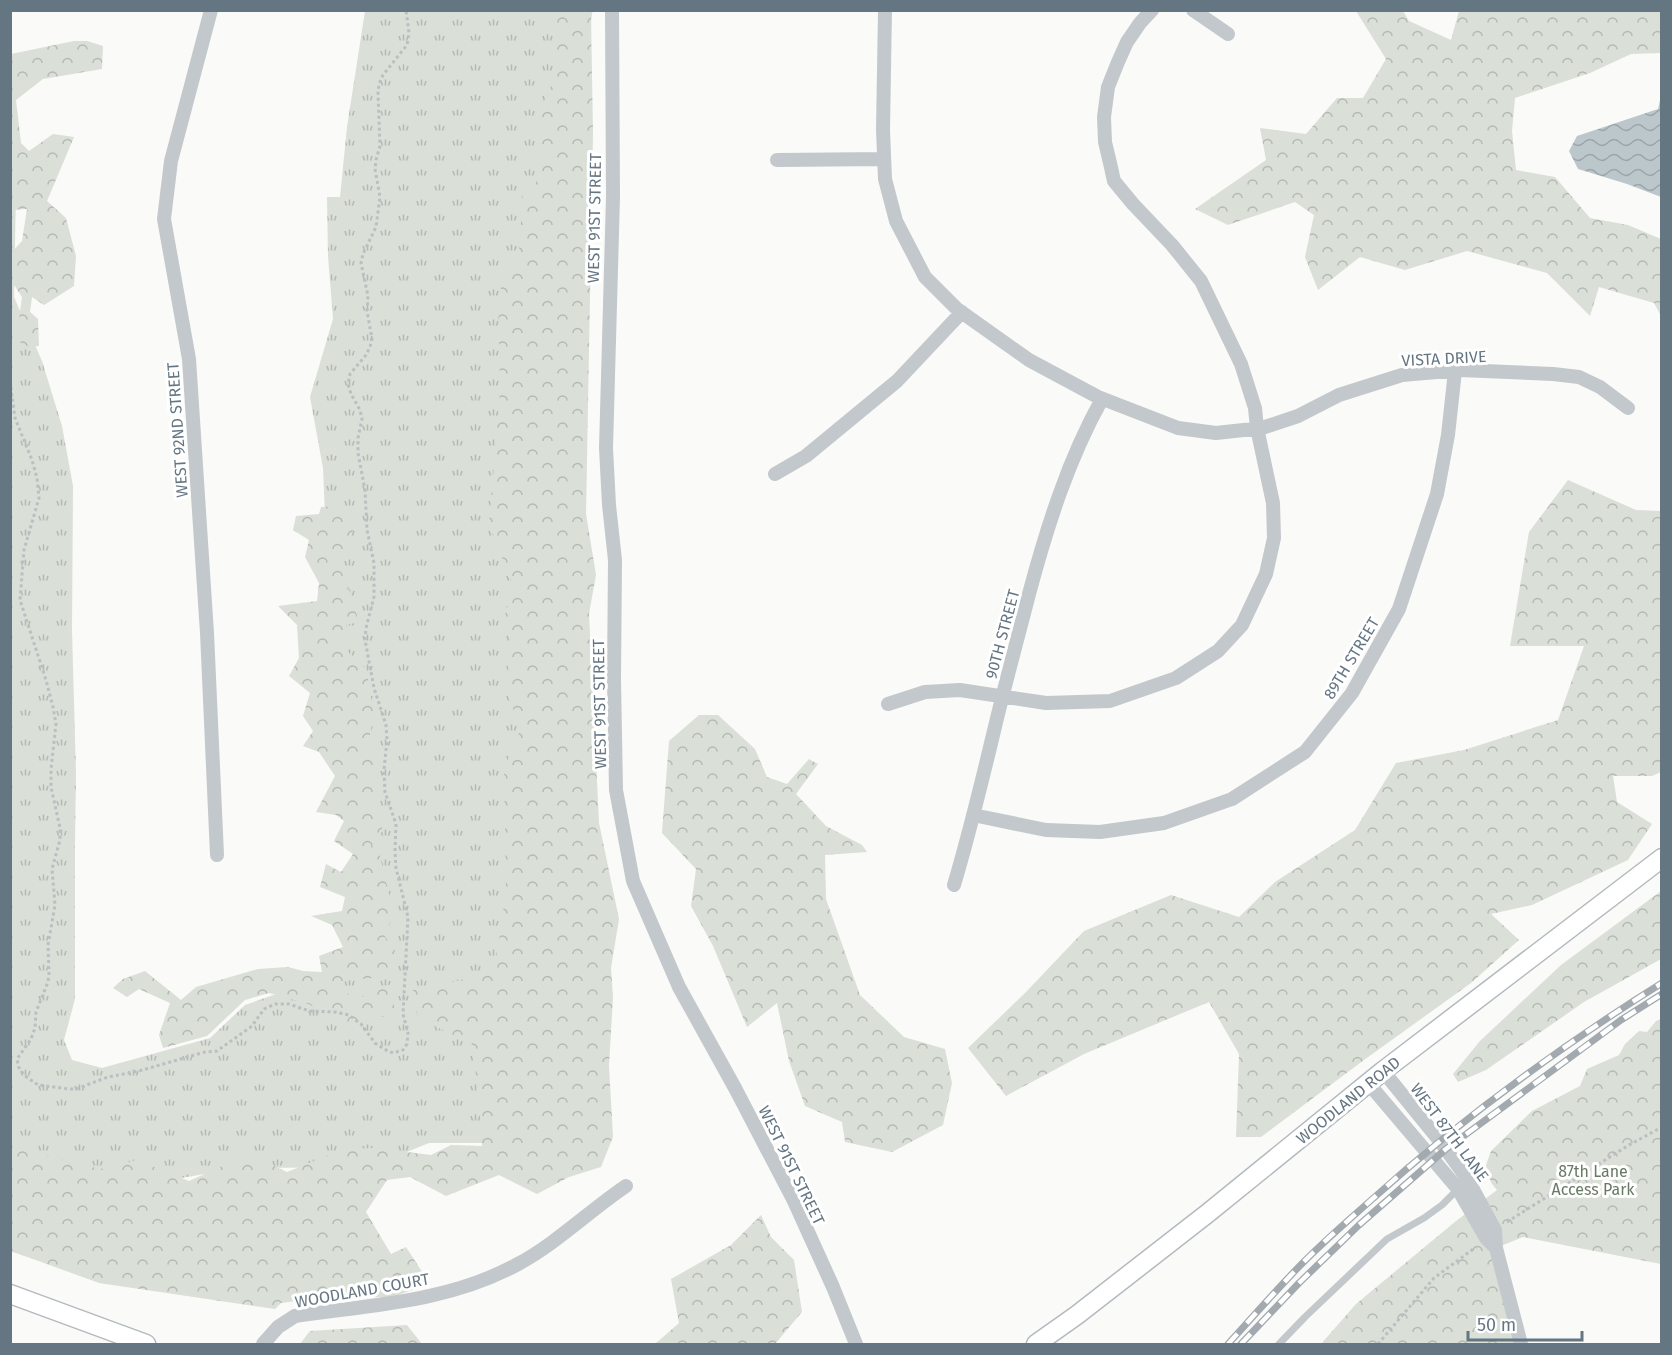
<svg xmlns="http://www.w3.org/2000/svg" width="1672" height="1355" font-family="'Fira Sans',sans-serif">
<defs>
<pattern id="grass-tufts" width="24" height="20" patternUnits="userSpaceOnUse" patternTransform="scale(1.5)"><rect width="24" height="20" fill="#dadfd7"/><path d="M3 7l-1-3M5 7V3M7 7l1-3M15 17l-1-3M17 17v-4M19 17l1-3" fill="none" stroke="#b4b9b4"/></pattern>
<pattern id="forest-crowns" width="20" height="18" patternUnits="userSpaceOnUse" patternTransform="scale(1.5)"><rect width="20" height="18" fill="#dadfd7"/><path d="M2 6a3 3 0 1 1 6 0M12 15a3 3 0 1 1 6 0" fill="none" stroke="#b4b9b4"/></pattern>
<pattern id="water-waves" width="16" height="10" patternUnits="userSpaceOnUse" patternTransform="scale(1.5)"><rect width="16" height="10" fill="#bbc7cb"/><path d="M0 5q4-4 8 0t8 0" fill="none" stroke="#9ca6aa"/></pattern>
</defs>
<rect width="100%" height="100%" fill="#fafaf8"/>
<path fill="url(#grass-tufts)" d="M365 11H592L501 1143H429L369 1167 239 1168 164 1181 46 1263 10 1251V86L17 135 14 297 42 361 62 426 73 486 72 631 76 773 75 842V999L64 1040 72 1060 102 1068 210 1038 245 1005 360 965 363 905 326 536 323 468 310 397 333 319 328 256 327 197H340L347 127Z"/>
<path fill="url(#forest-crowns)" d="M557 11H593L591 16 593 133 586 514 596 575 589 614 599 823 619 919 611 968 613 997 609 1066 613 1137 601 1167 569 1177 537 1194 499 1175 446 1196 410 1177 387 1180 366 1212 391 1254 406 1247 430 1284 389 1298 342 1295 281 1303 275 1309 99 1283 11 1251 10 1149 23 1150 100 1169 137 1160 189 1181 249 1154 287 1172 344 1149 374 1148 431 1155 451 1145 482 1146 479 1101 472 1044 418 1018 413 990 494 973 506 892 504 769 521 728 505 689 512 647 505 615 513 585 489 524 500 391 498 295 520 246 522 193 542 177 537 116 554 80Z
M1356 11H1403L1409 21 1451 40 1459 11H1661V53L1631 54 1590 73 1515 98 1512 131 1516 170 1555 177 1590 218 1628 225 1661 239V316L1654 303 1599 287 1590 316 1547 273 1467 251 1405 270 1360 257 1318 290 1305 257 1314 215 1295 202 1228 225 1195 209 1266 160 1260 128 1306 134 1337 98H1363L1386 59Z
M74 41H87L103 46 102 69 43 79 16 100 21 143 29 151 53 134 74 137 47 201 66 218 76 256 74 286 44 305 32 297 30 312 38 319 39 346 29 347 16 340 22 297 11 280V253L22 241 27 209 11 210V54Z
M1568 480 1636 510 1661 511V772L1652 776H1613L1617 802 1652 824 1628 860 1532 905 1491 914 1519 940 1471 983 1364 1060 1261 1137H1236L1239 1054 1209 1002 1084 1054 1006 1096 968 1048 1026 992 1084 931 1171 895 1239 917 1275 882 1355 830 1396 763 1464 750 1558 720 1584 646H1510L1529 532Z
M340 506 354 528 340 560 359 622 346 625 347 651 366 669 374 714 368 745 378 756 377 785 372 810 383 830 371 847 380 856 394 915 384 935 395 951 391 976 351 980 330 985 359 999 378 988 392 984 395 1018 377 1016 357 1032 339 1025 309 1004 269 993 245 1000 207 1036 163 1048 159 1035 170 1003 139 989 127 997 113 988 123 979 145 971 181 1000 196 987 258 969 288 967 303 971 322 972 319 956 343 947 332 925 311 916 342 911 345 897 320 887 326 864 341 872 353 854 334 841 344 821 336 815 316 812 335 776 319 752 303 746 313 731 303 716 310 693 289 676 299 658 297 625 278 606 317 601 319 583 305 557 309 540 293 530 296 516 319 514 321 507Z
M699 715H718L755 749 767 777 787 784 809 759 818 764 796 794 826 826 862 845 867 852 825 855 826 899 860 995 904 1037 945 1049 952 1083 943 1125 892 1152 845 1142 842 1122 805 1106 789 1061 777 1003 747 1027 713 946 691 906 696 869 662 833 669 741Z
M1661 891V959L1584 1002 1486 1070 1458 1082 1453 1074 1480 1041 1561 965Z
M1661 1019V1264L1523 1237 1496 1248 1521 1344H1321L1356 1304 1456 1221 1497 1190 1492 1184 1485 1168 1491 1151 1532 1111 1580 1086 1587 1069 1619 1055 1625 1044 1639 1031 1647 1032 1656 1021Z
M761 1215 771 1237 794 1260 802 1312 775 1344H655L679 1323 671 1279 731 1245Z
M407 1325 422 1344H300L310 1331Z"/>
<path fill="url(#water-waves)" d="M1661 96V197L1627 184 1578 169 1569 151 1577 136 1658 109Z"/>
<g fill="none" stroke-linecap="round" stroke-linejoin="round">
<defs>
<path id="secondary" d="M10 1294 146 1344
M1036 1344 1077 1315 1208 1213 1383 1071 1662 858"/>
</defs>
<use href="#secondary" stroke="#b3babf" stroke-width="21"/>
<path stroke="#bbbfc2" stroke-width="3" stroke-dasharray="3 3" stroke-linecap="butt" d="M10 381 15 418 32 460 37 478 39 498 24 550 20 600 46 680 53 707 56 724 51 769V787L60 828V840L52 869 55 905 48 945 49 973 48 982 36 1012 35 1028 31 1039 17 1059 19 1068 24 1075 38 1085 69 1089H76L108 1077 139 1071 205 1052 217 1051 252 1026 264 1009 275 1004H289L309 1011 335 1012 349 1015 361 1024 375 1043 384 1049 393 1053 403 1050 407 1044 408 1033 403 1014 408 917 396 868 395 852 396 824 385 792 384 770 387 740 386 725 374 688 365 640 366 628 374 597V563L367 530 365 490 358 453V438L362 419 360 410 351 394 348 384 350 374 366 355 370 347 372 339 367 311 368 296 361 263 363 254 376 227 380 197 375 169 376 160 380 146 378 94 379 84 383 75 407 45 409 33 406 10
M1507 1222 1629 1145 1662 1127
M1378 1344 1434 1278 1476 1247"/>
<path stroke="#c3c8cc" stroke-width="7" d="M1279 1344 1305 1317 1387 1239 1424 1218 1442 1205 1458 1189"/>
<path stroke="#c3c8cc" stroke-width="14" d="M211 10 171 161 164 219 189 359 207 633 217 855
M612 10 613 197 606 448 609 505 615 560 614 679 616 790 633 881 679 987 735 1088 794 1201 833 1287 856 1344
M885 10 883 130 885 179 896 221 925 277 957 309 1029 360 1098 397 1178 428 1216 433 1262 428 1298 416 1339 395 1402 375 1460 370 1553 374 1579 377 1600 387 1628 408
M1193 10 1228 34
M777 160 884 159
M775 474 806 456 897 381 962 312
M888 704 925 692 960 690 1046 703 1110 701 1176 678 1218 651 1242 625 1266 574 1274 538 1273 503 1257 428 1255 408 1241 364 1201 281 1172 245 1133 204 1114 181 1110 163 1105 142 1104 117 1108 87 1118 62 1127 42 1140 23 1152 10
M973 815 1046 830 1100 832 1164 823 1232 799 1305 752 1352 693 1399 609 1437 494 1448 435 1455 371
M954 885C969 835 981 785 993 735 1004 688 1017 641 1029 594 1047 527 1068 460 1102 399
M1383 1071 1440 1141 1468 1180 1495 1230 1496 1248 1521 1344
M1369 1084 1458 1189 1486 1238 1496 1248
M263 1344 278 1327 295 1316C371 1305 449 1302 518 1264 557 1243 589 1211 626 1186"/>
<use href="#secondary" stroke="#fff" stroke-width="18"/>
<defs>
<path id="rail" d="M1228 1344C1249 1321 1270 1297 1292 1274 1316 1248 1343 1225 1369 1202 1460 1120 1558 1048 1662 983
M1241 1344 1299 1283 1359 1225 1446 1149 1621 1020 1662 994"/>
</defs>
<use href="#rail" stroke="#a2aab0" stroke-width="7"/>
<use href="#rail" stroke="#fff" stroke-width="4.5" stroke-dasharray="14" stroke-linecap="butt"/>
</g>
<g text-anchor="middle" stroke-width="6" stroke-linejoin="round" paint-order="stroke">
<g font-size="16" fill="#657683" stroke="#fff">
<text transform="translate(594 218) rotate(-89)" y="6">WEST 91ST STREET</text>
<text transform="translate(1444 358) rotate(-3)" y="6">VISTA DRIVE</text>
<text transform="translate(177 430) rotate(-94)" y="6">WEST 92ND STREET</text>
<text transform="translate(1002 634) rotate(-75)" y="6">90TH STREET</text>
<text transform="translate(1351 658) rotate(-59)" y="6">89TH STREET</text>
<text transform="translate(599 704) rotate(-91)" y="6">WEST 91ST STREET</text>
<text transform="translate(1348 1100) rotate(-39)" y="6">WOODLAND ROAD</text>
<text transform="translate(1450 1132) rotate(53)" y="6">WEST 87TH LANE</text>
<text transform="translate(792 1165) rotate(64)" y="6">WEST 91ST STREET</text>
<text transform="translate(362 1290) rotate(-10)" y="6">WOODLAND COURT</text>
</g>
<g font-size="16" fill="#687a64" stroke="#fff">
<text x="1593" y="1177">87th Lane<tspan x="1593" dy="18">Access Park</tspan></text>
</g>
</g>
<rect width="1672" height="1355" fill="none" stroke="#657683" stroke-width="24"/>
<path d="M1468 1331v9h114v-9" fill="none" stroke="#657683" stroke-width="3"/>
<text x="1477" y="1331" font-size="18" fill="#657683" stroke="#ffffff" stroke-width="4.5" paint-order="stroke">50 m</text>
</svg>
